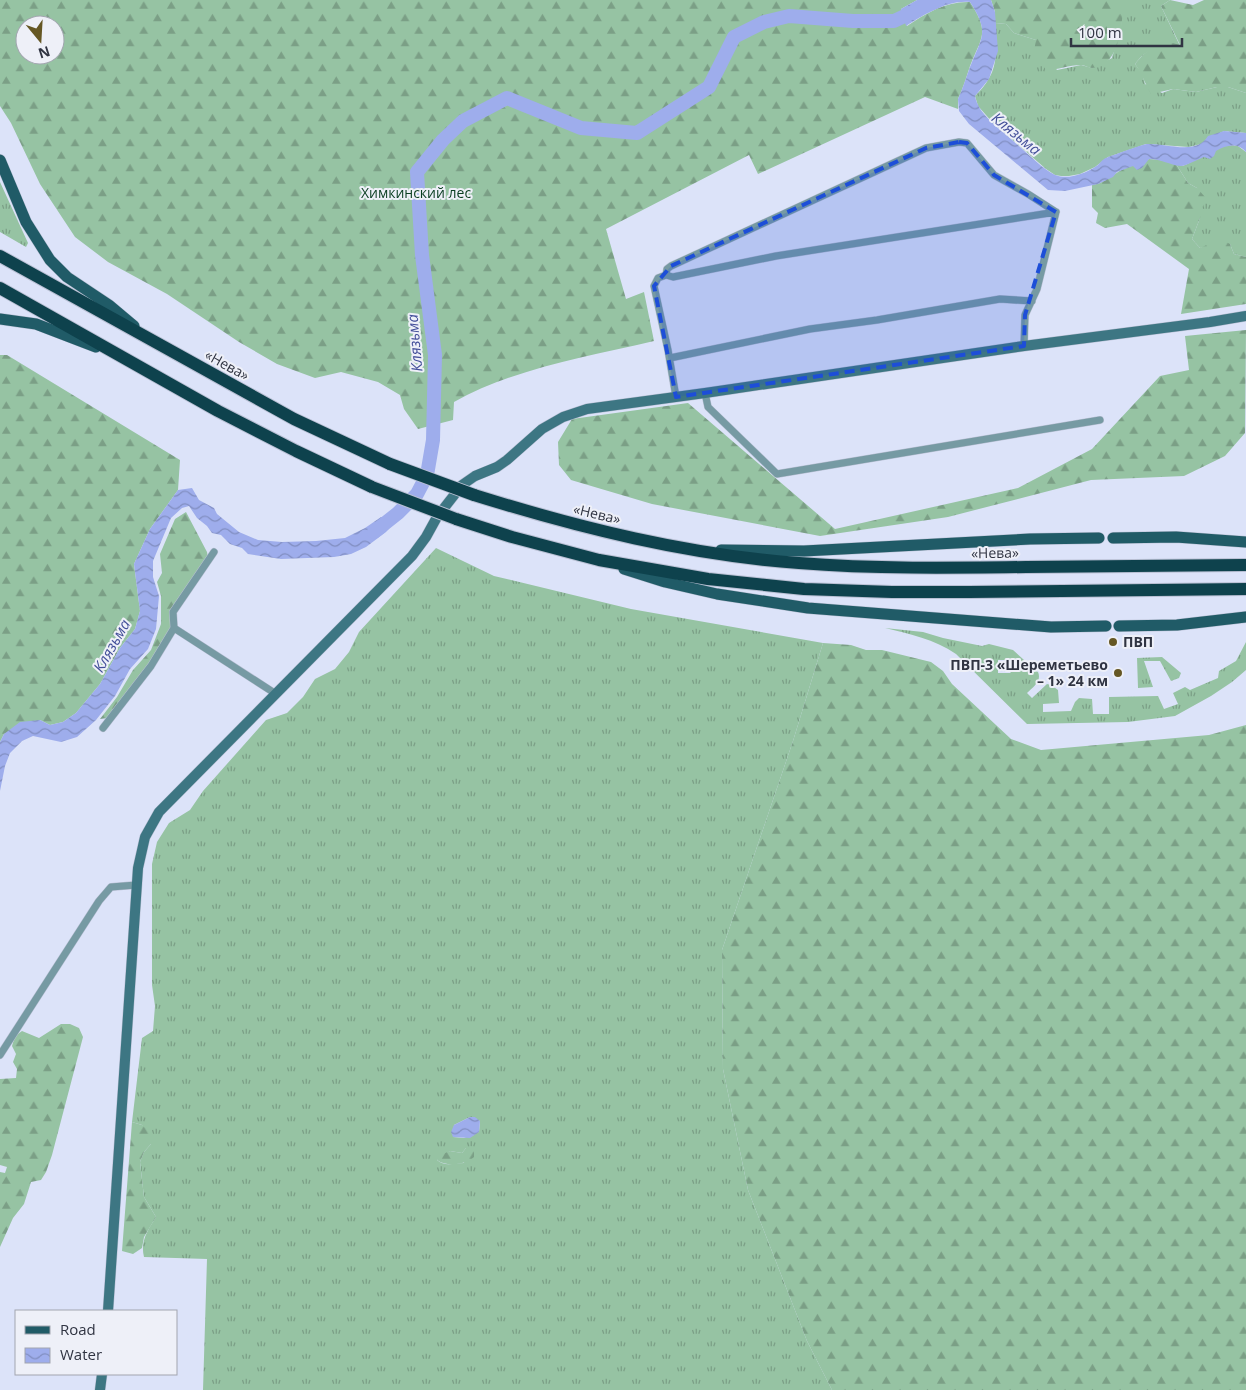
<svg xmlns="http://www.w3.org/2000/svg" width="1246" height="1390" font-family="'Open Sans',sans-serif">
<defs>
<pattern id="grass-tufts" width="24" height="20" patternUnits="userSpaceOnUse" patternTransform="scale(1.25)"><rect width="24" height="20" fill="#96c3a3"/><path d="M3 7l-1-3M5 7V3M7 7l1-3M15 17l-1-3M17 17v-4M19 17l1-3" fill="none" stroke="#7b9f86"/></pattern>
<pattern id="forest-firs" width="22" height="20" patternUnits="userSpaceOnUse" patternTransform="scale(1.25)"><rect width="22" height="20" fill="#96c3a3"/><path d="M5 1l3.5 6h-7zM16 11l3.5 6h-7z" fill="#7b9f86"/></pattern>
<pattern id="water-waves" width="16" height="10" patternUnits="userSpaceOnUse" patternTransform="scale(1.25)"><rect width="16" height="10" fill="#9eadec"/><path d="M0 5q4-4 8 0t8 0" fill="none" stroke="#818ec1"/></pattern>
</defs>
<rect width="100%" height="100%" fill="#dce3f9"/>
<path fill="url(#grass-tufts)" fill-rule="evenodd" d="M1122 0H1170L1161 6 1180 46C1158 48 1150 45 1135 64L1142 73 1145 84 1162 93 1173 89 1196 92 1217 87H1228L1246 93V133L1224 131 1201 144 1189 147 1146 144 1108 157 1095 167 1080 174 1069 176H1061L1055 175 1046 169 993 123 978 106 975 96C1000 71 996 56 995 23L1006 24 1014 33 1036 40 1057 70 1081 65 1092 68 1112 58 1121 26Z
M1226 145 1238 146 1246 152V257L1234 254 1230 244 1200 248 1192 239 1200 218 1197 188 1188 183 1176 164 1183 166Z
M0 182 28 243 26 247 0 232Z
M436 548 494 576 631 609 823 643 793 741 722 950 723 1069 748 1190 807 1341 832 1390H203L207 1259 144 1257C140 1241 148 1230 156 1217L144 1197 140 1162 144 1152 151 1144 142 1125 132 1122 142 1038 153 1031 155 1006 152 985V864L157 842 169 823 190 810 203 791 266 720 287 713 303 697 315 679 335 669 349 652 359 632ZM470 1117 480 1121 479 1132 464 1138 453 1137 454 1125ZM466 1148 464 1163C453 1163 445 1167 437 1160L450 1151 462 1153Z
M885 628 923 632 943 638 982 646 989 644 1013 650 1024 660 1022 662 1014 660H998V673H1010L1015 668 1030 669 1038 672C1042 681 1033 687 1027 693L1032 698 1047 684 1051 685 1058 690 1059 703 1043 704V712L1071 711 1075 702 1079 698 1092 699 1093 714H1109V697L1158 696 1164 709 1178 704 1173 693 1185 687 1190 690 1218 678 1219 671 1236 661 1246 642V670L1232 682 1211 696 1175 716 1128 722 1027 724 956 654C934 639 910 634 885 628Z
M1162 657 1181 673 1179 678 1171 681 1160 661H1144L1153 687 1138 688 1137 658Z"/>
<path fill="url(#forest-firs)" fill-rule="evenodd" d="M0 0H917L901 9 907 26C926 13 947 1 970 2 990 33 982 36 970 66 966 78 963 88 958 99V109L925 97 758 174 749 155 606 229 626 299 644 292 654 341C587 357 515 368 454 402L453 420 418 429 404 409 400 395 378 382 341 372 315 378 277 364 239 342 167 294 108 262 75 237 40 184 11 123 0 106ZM25 25H55V55H25Z
M991 0H1122C1124 20 1120 67 1092 68 1088 68 1085 65 1081 65 1069 65 1058 70 1046 70L1034 51 1036 40 1014 33 1006 24 995 23V12Z
M1170 0 1193 5 1204 0H1246V93L1228 87H1217L1196 92 1173 89 1151 94C1145 84 1142 73 1135 64 1142 55 1151 49 1157 39L1180 45 1161 6Z
M1149 159C1160 159 1166 162 1176 164L1188 183 1197 188 1205 197 1200 218 1192 239 1200 248 1220 239 1230 244 1234 254 1246 257V304L1181 314 1189 269 1127 224 1105 228 1096 223 1098 213 1092 207V185C1102 184 1110 177 1118 172 1126 166 1140 163 1149 159Z
M1246 330 1245 433 1225 456 1184 476 1091 480 948 517 820 536 652 504 571 480 559 465 558 442 572 419 688 403 835 529 1018 488 1092 449 1160 376 1189 370 1185 336Z
M0 355H7L180 460 178 490 150 529 134 564 140 611 135 629 120 648 100 684 76 713 63 722 50 725 40 720 4 734 0 742Z
M186 512 207 552 208 558 174 608 171 627 141 677 107 718 100 719 117 697 133 670 151 650 161 624V596L157 582 162 573 160 554 175 519Z
M823 643 851 645 866 650H882L931 662 943 671 952 684 1011 739 1041 750 1209 735 1246 725V1390H832L807 1341 748 1190 723 1069 722 950 793 741Z
M61 1024H70L79 1028 83 1037 52 1155 46 1172 41 1180 31 1182 24 1204 13 1218 0 1247V1172L5 1173 7 1167 0 1165V1079L16 1078 17 1069 13 1062 16 1054 12 1046 15 1036 22 1031 39 1038Z
M132 1122 142 1125 151 1133V1144L144 1152 140 1162 144 1197 156 1217 144 1237 142 1248 133 1254 122 1251Z
M471 1146 474 1151V1157C465 1165 446 1167 437 1160L440 1155 450 1151 462 1153 466 1148Z"/>
<path fill="url(#water-waves)" d="M917 0H991L995 12 998 51 989 79 975 96C978 114 998 127 1011 139 1023 149 1042 169 1055 175 1068 180 1084 174 1095 167 1099 165 1101 161 1104 159 1110 156 1141 145 1147 144 1167 143 1196 156 1208 136L1224 131 1246 133V152C1238 142 1226 145 1216 151L1214 156 1210 159 1204 157C1199 159 1185 166 1181 166 1169 165 1162 159 1149 159L1142 168 1137 170 1133 166 1117 172 1113 177 1098 184 1065 191 1048 190 969 124 959 111 958 99C963 88 966 78 970 67 982 36 990 33 970 2 947 0 925 14 906 26L901 9Z
M192 488 199 500 214 508 217 514 239 532 258 540 282 542 316 541 345 538 365 528 381 517 393 524 386 532 366 547 351 554 334 557 281 559 248 554 242 548 230 544 221 535 212 533 207 526 197 518 189 506 182 508 171 518 153 561V577L159 596 156 629 148 649 130 669 115 696 96 720 77 737 61 742 33 736 22 741 10 753 5 766 0 791V742L4 734 20 722 40 720 50 725 63 722 76 713 100 684 120 648 135 629 140 611 134 564 150 529 178 490Z
M470 1117H475L480 1121 479 1132 470 1138 453 1137 451 1132 454 1125Z"/>
<g fill="none" stroke-linecap="round" stroke-linejoin="round">
<path stroke="#9eadec" stroke-width="14" d="M374 532 398 513 417 494 427 475 433 440 435 355 422 255 417 172 443 140 463 121 507 98 581 128 637 133 709 87 734 37 764 22 789 16 853 21H894L939 0"/>
<defs>
<path id="street" d="M959 142 967 143 994 175 1028 194 1056 212 776 256 673 277 666 275 667 269 671 266 926 148Z
M666 275 658 278 654 286 668 350 676 397
M1024 346 1025 315 1037 289 1056 212
M670 358 810 329 877 320 1000 299 1032 301
M705 393 708 407 777 474 1100 420
M174 628 173 612 214 552
M103 728 151 666 174 628 276 694
M0 1055 99 901 111 887 136 885"/>
<path id="secondary" d="M108 1311 138 868 145 837 159 812 412 556 426 537 437 517 462 485 475 476 497 467 507 460 542 429 563 417 587 409 705 393 1024 346 1210 322 1246 316
M100 1390 102 1374"/>
<path id="primary" d="M0 160 26 222 50 260 67 277 109 305 134 326
M0 319 36 324 96 347
M1113 538 1176 537 1246 542
M721 550 804 551 1030 539 1099 538
M624 569 665 582 717 594 808 608 1051 627 1106 626
M1119 626 1177 625 1246 617"/>
<path id="highway" d="M0 256 294 419 390 464
M0 288 218 411 296 451 372 487
M474 495C580 528 688 555 799 563 874 569 951 568 1026 567 1100 566 1173 566 1246 565
M456 519 512 537 599 560 708 579 804 589 892 592H969L1246 589"/>
</defs>
<use href="#street" stroke="#bac0d4" stroke-width="8"/>
<use href="#secondary" stroke="#bac0d4" stroke-width="11"/>
<use href="#primary" stroke="#bac0d4" stroke-width="12"/>
<use href="#highway" stroke="#bac0d4" stroke-width="14"/>
<use href="#street" stroke="#769aa3" stroke-width="7"/>
<use href="#secondary" stroke="#3d7683" stroke-width="10"/>
<use href="#primary" stroke="#205b67" stroke-width="11"/>
<use href="#highway" stroke="#0e424d" stroke-width="12"/>
<defs>
<path id="highway-bridge" d="M390 464 474 495
M372 487 456 519"/>
</defs>
<use href="#highway-bridge" stroke="#bac0d4" stroke-width="14" stroke-linecap="butt"/>
<use href="#highway-bridge" stroke="#0e424d" stroke-width="12"/>
</g>
<path fill="#1d4ed8" fill-opacity="0.2" stroke="#1d4ed8" stroke-width="4" stroke-dasharray="10 6" stroke-linejoin="round" d="M959 142 967 143 994 175 1056 212 1025 315 1024 346 676 397 654 286 671 266 926 148Z"/>
<g fill="#655724" stroke="#eef0f8" stroke-width="2">
<circle cx="1113" cy="642" r="5"/>
<circle cx="1118" cy="673" r="5"/>
</g>
<g text-anchor="middle" stroke-width="4" stroke-linejoin="round" paint-order="stroke">
<g font-size="14" fill="#093d20" stroke="#eef0f8">
<text x="416" y="198">Химкинский лес</text>
</g>
<g font-size="14" fill="#303442" stroke="#eef0f8">
<text transform="translate(227 365) rotate(29)" y="5">«Нева»</text>
<text transform="translate(597 514) rotate(13)" y="5">«Нева»</text>
<text transform="translate(995 553) rotate(-1)" y="5">«Нева»</text>
</g>
<g font-size="14" font-weight="bold" fill="#303442" stroke="#eef0f8" text-anchor="start">
<text x="1123" y="647">ПВП</text>
<text x="1108" y="670" text-anchor="end">ПВП-3 «Шереметьево<tspan x="1108" dy="16">– 1» 24 км</tspan></text>
</g>
<g font-size="15" font-style="italic" fill="#424e99" stroke="#eef0f8">
<text transform="translate(1016 134) rotate(39)" y="5">Клязьма</text>
<text transform="translate(415 343) rotate(-95)" y="5">Клязьма</text>
<text transform="translate(112 646) rotate(-60)" y="5">Клязьма</text>
</g>
</g>
<rect x="15" y="1310" width="162" height="65" fill="#eef0f8" stroke="#a2a5af"/>
<rect x="25" y="1326" width="25" height="8" fill="#205b67" stroke="#a2a5af"/>
<text x="60" y="1335" font-size="15" fill="#303442">Road</text>
<rect x="25" y="1348" width="25" height="15" fill="url(#water-waves)" stroke="#a2a5af"/>
<text x="60" y="1360" font-size="15" fill="#303442">Water</text>
<g transform="translate(40 40) rotate(162)"><circle r="24" fill="#eef0f8" stroke="#a2a5af"/>
<path d="M0-4L9 19L0 12L-9 19Z" fill="#655724"/>
<text y="-8" font-size="14" font-weight="bold" text-anchor="middle" fill="#303442">N</text>
</g>
<path d="M1071 38v8h111v-8" fill="none" stroke="#303442" stroke-width="2.5"/>
<text x="1078" y="38" font-size="15" fill="#303442" stroke="#eef0f8" stroke-width="4" paint-order="stroke">100 m</text>
</svg>
